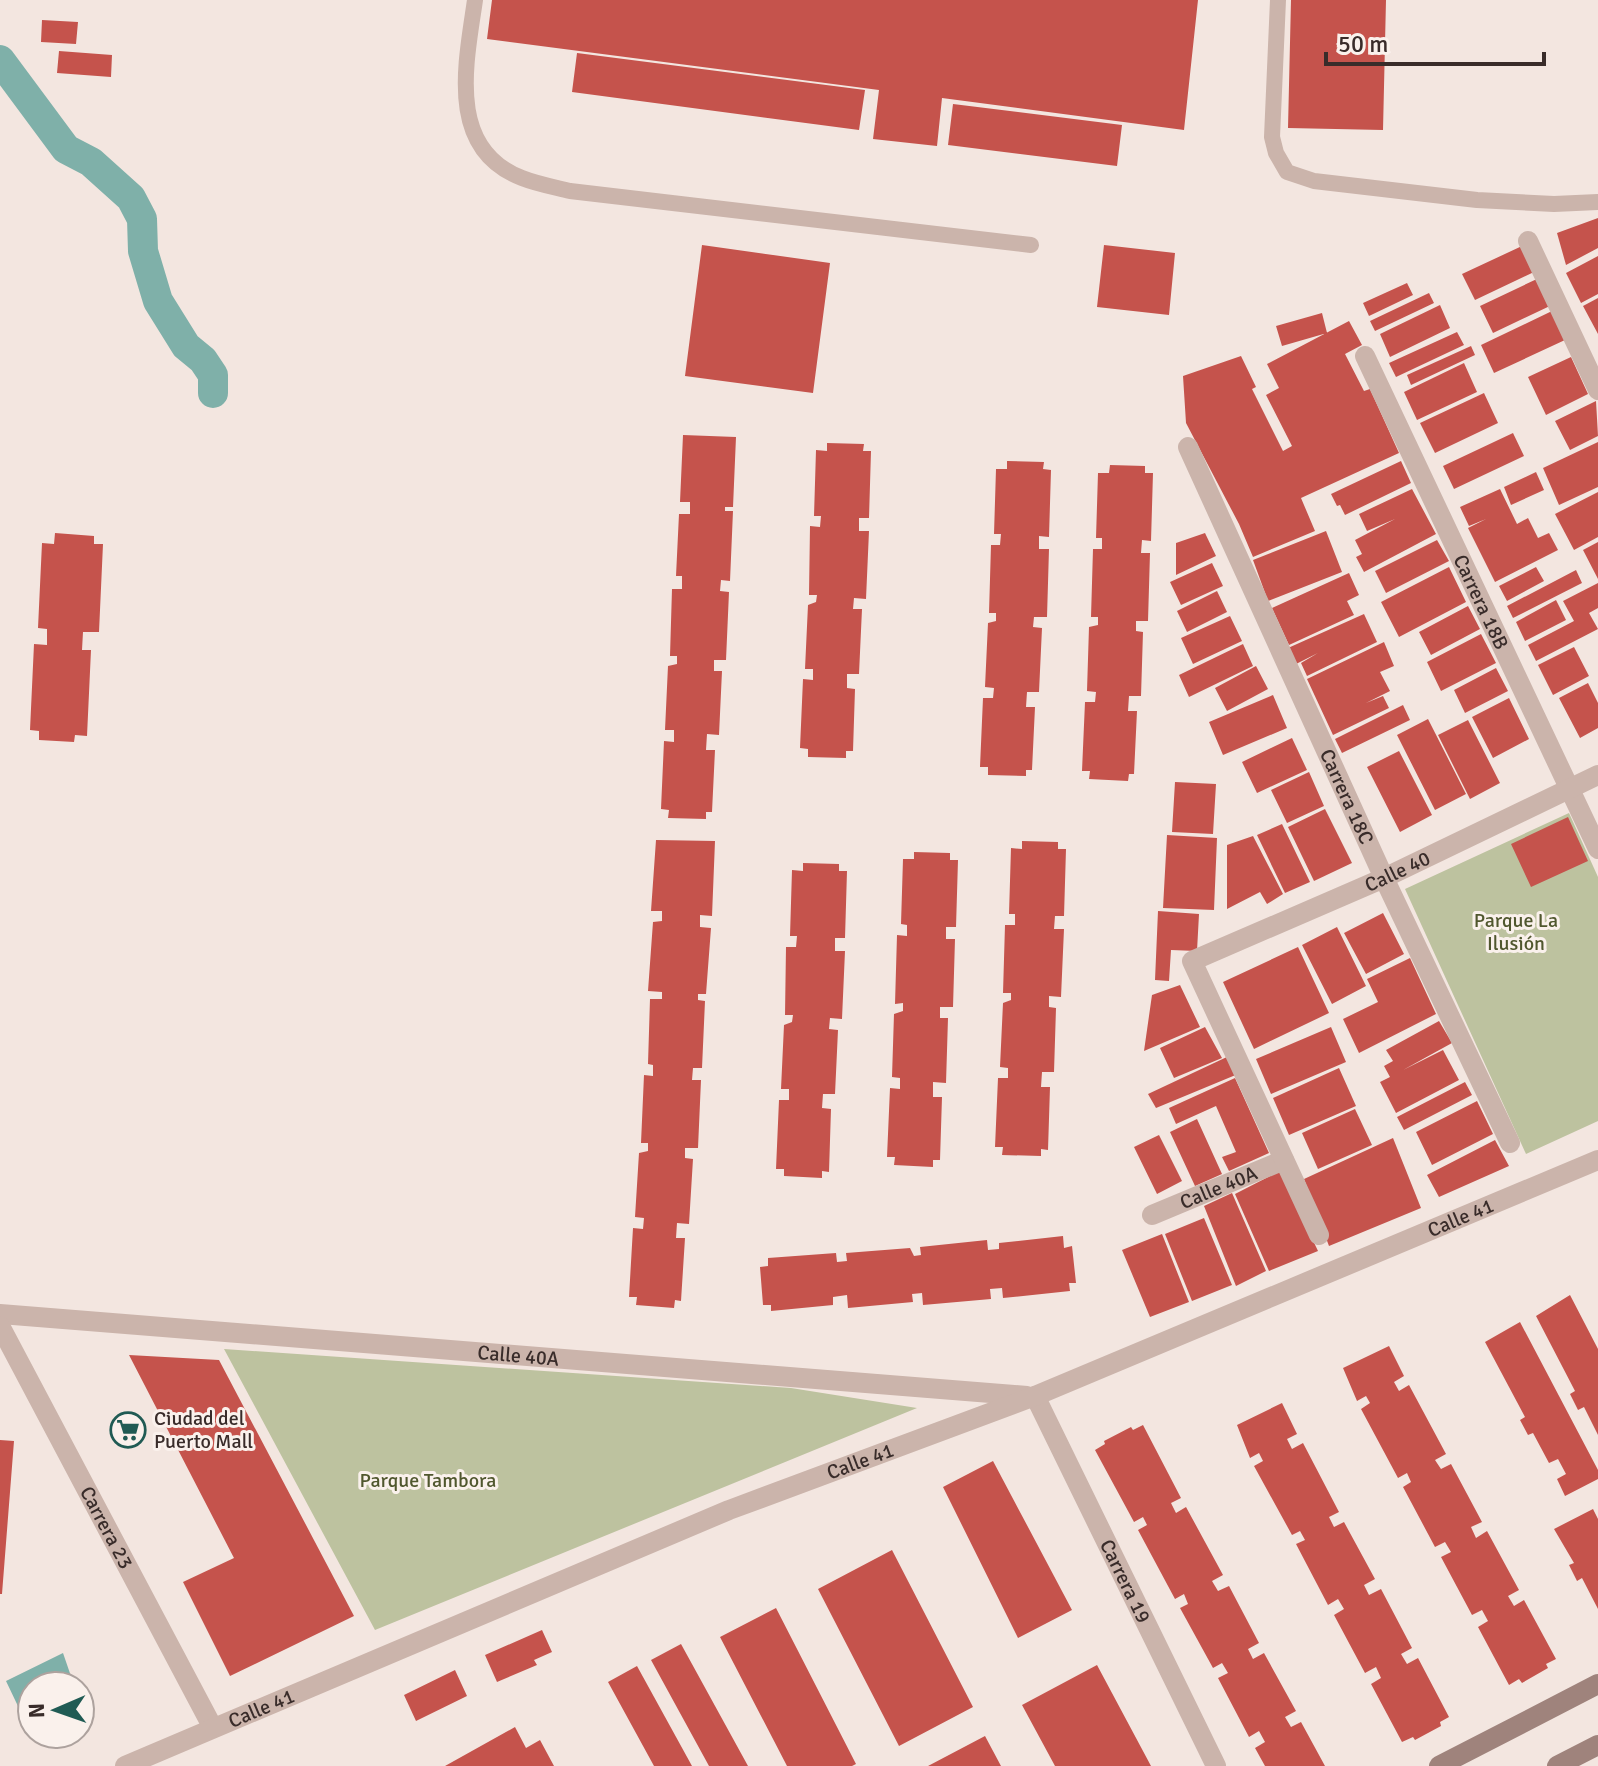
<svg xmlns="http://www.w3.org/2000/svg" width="1598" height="1766" font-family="Signika,sans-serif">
<rect width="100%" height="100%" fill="#f3e6e0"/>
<path fill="#bdc29f" d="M1569 813 1598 877V1121L1526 1154 1405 889Z
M224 1349 791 1388 917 1408 375 1630Z"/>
<path fill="#7fb0a9" d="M63 1653 74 1685 32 1686V1706L29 1708 32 1719 26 1723 6 1681Z"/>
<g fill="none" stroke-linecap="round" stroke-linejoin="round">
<path stroke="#7fb0a9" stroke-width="30" d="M0 60 66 149 91 162 131 198 142 219 143 251 158 301 186 346 203 360 213 375V393"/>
</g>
<path fill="#c5534c" d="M492 0H1198L1184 130 942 98 937 146 873 139 879 90 487 39Z
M1291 0H1386L1383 130 1288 128Z
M42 20 78 22 76 44 41 42Z
M59 51 112 55 111 77 57 73Z
M577 53 865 90 859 130 572 92Z
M953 104 1122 125 1117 166 948 145Z
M1598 218V248L1566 265 1557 233Z
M702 245 830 263 813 393 685 376Z
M1104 245 1175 253 1169 315 1097 307Z
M1522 246 1534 272 1475 300 1462 274Z
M1598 256V294L1581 303 1566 273Z
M1539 278 1552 305 1493 333 1480 306Z
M1407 283 1413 295 1369 316 1363 303Z
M1429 293 1434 303 1375 331 1370 321Z
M1598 298V334L1583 306Z
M1440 305 1450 328 1390 357 1380 334Z
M1552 311 1565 340 1494 373 1481 345Z
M1322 313 1327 333 1282 346 1276 326Z
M1349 321 1362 345 1345 354 1364 391 1370 389 1399 453 1301 498 1315 531 1253 557 1239 524 1186 423 1183 376 1241 356 1256 387 1252 389 1283 451 1292 446 1266 395 1279 388 1267 364Z
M1457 332 1464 345 1396 377 1389 363Z
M1471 346 1475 355 1411 385 1407 375Z
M1571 357 1588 394 1546 415 1528 377Z
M1464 363 1477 392 1417 420 1404 392Z
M1484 393 1498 423 1435 453 1420 423Z
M1596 401 1598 436 1570 450 1555 421Z
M1513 433 1524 456 1454 489 1443 466Z
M683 435 736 437 733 507H725V511H733L730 581 721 580 720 591 729 592 726 660H714V671H722L719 735 707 734 706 750H715L712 812H706V819L668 818 669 810 661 809 664 741 674 742V730H665L668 666 677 664V656H670L672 589H682V576H676L679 514H690V502H680Z
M1598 442V487L1559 505 1543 468Z
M827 443 864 444 863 451H871L869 518H859V531H869L866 599 854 598 853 609H862L859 674H847V688L855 689 853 751H846V758L808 757V749L800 748 803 679 813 680V669H805L808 605 816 602 817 595H809L810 526 820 527 821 516H814L816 450 827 451Z
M1007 461 1044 462 1043 469 1051 470 1049 537 1039 536V549H1049L1047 617H1034L1033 627 1042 628 1039 692H1027L1026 707H1035L1032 770H1026V776L988 775V767H980L983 698H993L994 688 985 687 988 623 996 621V613H989L991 545H1000L1001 534H994L996 469H1007Z
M1401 461 1411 483 1345 515 1340 505 1337 506 1331 494Z
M1110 465 1145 466V473H1153L1151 541 1142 540 1141 553H1150L1148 621H1136V631L1143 632 1141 696H1129L1128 711H1137L1134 774H1129L1128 781 1089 779 1090 771H1082L1085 702H1095L1096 692 1087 691 1089 627 1098 625V617H1091L1093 549H1102V538H1096L1098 473H1109Z
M1536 472 1544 490 1511 505 1504 487Z
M1412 489 1436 534 1364 572 1356 557 1362 554 1355 540 1395 519 1367 531 1359 514Z
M1500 489 1517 524 1528 518 1538 538 1549 533 1558 550 1495 582 1468 528 1486 519 1469 526 1460 507Z
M1598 492V537L1574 550 1555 514Z
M1326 531 1342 572 1268 601 1253 560Z
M55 533 94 536V544H103L99 632H83L82 650H91L87 736 75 735 74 742 39 740V731L30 730 34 644 47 645V629L38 628 42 543 54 544Z
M1205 533 1216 556 1176 575V543Z
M1437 540 1449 561 1386 593 1375 571Z
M1598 542V579L1583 550Z
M1212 563 1223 586 1181 605 1170 582Z
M1449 567 1466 602 1399 637 1381 602Z
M1536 567 1544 581 1507 601 1499 586Z
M1576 570 1582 583 1513 618 1507 606Z
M1349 573 1359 595 1347 601 1354 615 1289 645 1272 608Z
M1598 583V608L1589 613 1598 629 1536 661 1528 645 1574 621 1563 601Z
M1217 591 1227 612 1187 632 1177 611Z
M1556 600 1566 620 1525 641 1516 622Z
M1468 606 1480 629 1431 655 1419 632Z
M1364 614 1377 642 1307 676 1301 663 1318 653 1296 664 1288 648Z
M1230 616 1242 641 1193 664 1181 638Z
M1481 634 1496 663 1441 691 1427 662Z
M1384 642 1394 666 1380 672 1390 691 1366 703 1383 696 1389 708 1333 735 1307 679Z
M1243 644 1253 666 1189 697 1179 675Z
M1574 647 1589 676 1553 695 1538 665Z
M1256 666 1268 689 1227 711 1215 688Z
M1496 668 1508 691 1465 713 1454 690Z
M1588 683 1598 703V728L1580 738 1559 698Z
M1273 695 1287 728 1223 755 1209 722Z
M1509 698 1529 739 1493 758 1472 717Z
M1403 705 1410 720 1342 753 1335 739Z
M1428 719 1466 794 1435 810 1397 735Z
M1468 720 1500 783 1470 799 1438 735Z
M1292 738 1307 770 1257 793 1242 762Z
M1399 751 1432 815 1400 832 1367 767Z
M1309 772 1324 806 1287 823 1271 790Z
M1175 782 1216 784 1213 834 1172 832Z
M1325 809 1352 863 1314 881 1288 827Z
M1568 817 1588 861 1531 887 1511 844Z
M1282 824 1310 882 1285 893 1257 835Z
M1167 835 1217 838 1214 910 1163 908Z
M1253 836 1283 894 1267 904 1260 892 1227 909V845Z
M656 840 715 841 712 916 700 915V927L711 928 706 994H698V1000L705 1001 702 1068H693L692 1080H701L698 1148H685V1158L693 1159 689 1224 677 1223 676 1238H685L681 1301 675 1300 674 1308 636 1305 637 1297H629L633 1228 643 1229 644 1218 635 1217 639 1153 648 1151V1143H641L644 1075 653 1076V1065L648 1064 650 999H662V992L648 991 653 922 662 921V911H651Z
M1022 841 1058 842V849H1066L1064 916H1055L1054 929H1064L1061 997 1049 996V1007L1056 1008 1054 1072H1042L1041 1087H1050L1048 1150 1041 1149V1156L1002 1155 1003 1147H995L998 1078H1008V1068L1000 1067 1003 1003 1011 1000V993H1003L1005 925H1015V914H1009L1011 848 1022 849Z
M914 852 950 853V860H958L956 927H946V939H955L953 1007H940V1018H948L946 1083 933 1082V1097H942L940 1160H933V1167L894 1165 895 1157H887L890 1088 900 1089V1078L892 1077 894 1014 903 1011V1003L895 1004 897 935 907 936V925L901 924 903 859H914Z
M803 863 839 864V871H847L845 938H835V951H845L842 1019 830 1018 829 1029 838 1030 835 1094H823L822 1108 831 1109 829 1172 822 1171V1178L784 1176V1169H776L779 1100H789V1089H781L784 1025 792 1022 793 1015H785L786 947H796L797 936H790L792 870 803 871Z
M1158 911 1199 914 1197 951 1171 950 1169 981 1155 980Z
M1383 913 1404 954 1366 974 1344 933Z
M1337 927 1366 986 1332 1004 1302 945Z
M1298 947 1329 1013 1254 1049 1223 982Z
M1410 958 1436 1014 1359 1053 1343 1019 1378 1002 1367 979Z
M1180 985 1200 1027 1144 1051 1152 995Z
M1439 1021 1452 1043 1403 1070 1443 1050 1459 1080 1396 1113 1380 1082 1390 1077 1384 1066 1393 1061 1386 1050Z
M1205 1027 1222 1058 1174 1078 1160 1048Z
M1331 1027 1346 1062 1271 1094 1256 1059Z
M1229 1056 1238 1074 1156 1108 1148 1094Z
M1339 1068 1356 1106 1289 1135 1273 1098Z
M1235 1078 1269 1153 1229 1171 1222 1157 1236 1152 1216 1106 1176 1124 1169 1108Z
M1465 1082 1472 1095 1404 1130 1397 1117Z
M1477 1101 1493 1134 1432 1165 1416 1132Z
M1355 1109 1372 1145 1318 1169 1302 1133Z
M1197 1119 1222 1174 1195 1186 1170 1132Z
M1159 1135 1182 1181 1157 1194 1134 1147Z
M1393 1138 1421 1208 1329 1246 1304 1179Z
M1495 1140 1509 1166 1439 1197 1427 1175Z
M1280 1171 1318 1251 1269 1271 1235 1194Z
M1232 1193 1266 1271 1236 1286 1204 1206Z
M1204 1218 1232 1285 1192 1301 1165 1234Z
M1162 1234 1189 1302 1150 1317 1122 1250Z
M1063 1236 1064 1248 1072 1246 1076 1283H1069L1070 1291 1003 1298 1002 1288 990 1289 991 1299 923 1305 922 1293 912 1294 913 1302 848 1308 847 1295 833 1297V1305L771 1311V1305H763L760 1267 768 1266V1258L836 1253 837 1262 847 1261 846 1253 910 1248 914 1256 921 1255 920 1247 987 1240 988 1250 999 1249V1243Z
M1570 1295 1598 1349V1435L1584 1407 1578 1410 1570 1394 1575 1391 1536 1316Z
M1520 1322 1598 1470V1479L1565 1496 1557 1479 1566 1474 1558 1459 1549 1463 1533 1433 1528 1435 1520 1420 1525 1417 1485 1342Z
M1389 1346 1404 1376 1394 1382 1399 1391 1409 1385 1446 1454 1435 1460 1441 1469 1451 1464 1482 1522 1471 1527 1476 1538 1487 1531 1519 1590 1508 1596 1514 1606 1524 1600 1556 1659 1546 1664 1548 1668 1522 1683 1519 1679 1509 1685 1478 1627 1488 1621 1482 1610 1472 1615 1441 1557 1451 1552 1445 1542 1435 1547 1403 1487 1411 1482 1407 1473 1398 1478 1361 1409 1370 1403 1366 1396 1357 1401 1343 1368Z
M129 1355 219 1360 354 1616 230 1676 183 1582 234 1558Z
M1282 1403 1297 1434 1287 1439 1292 1449 1303 1443 1339 1512 1329 1517 1334 1527 1344 1522 1375 1579 1364 1585 1369 1595 1381 1589 1412 1648 1401 1654 1407 1664 1418 1658 1449 1717 1440 1722 1441 1726 1415 1740 1413 1737 1402 1742 1371 1684 1381 1678 1376 1667 1365 1673 1334 1615 1344 1609 1338 1599 1328 1605 1296 1544 1305 1540 1300 1531 1292 1535 1254 1466 1263 1461 1259 1453 1250 1458 1237 1425Z
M1143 1425 1181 1498 1171 1503 1176 1513 1186 1507 1223 1575 1212 1581 1218 1591 1229 1586 1259 1643 1248 1649 1253 1659 1264 1653 1296 1711 1285 1717 1291 1727 1301 1722 1325 1766H1265L1255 1748 1265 1742 1259 1731 1249 1737 1218 1678 1228 1673 1222 1663 1213 1668 1180 1608 1188 1604 1184 1594 1175 1599 1138 1530 1147 1525 1143 1517 1134 1522 1095 1450 1105 1444 1104 1441 1131 1427 1133 1430Z
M0 1440 14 1441 2 1594H0Z
M993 1461 1072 1610 1018 1638 943 1487Z
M1593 1509 1598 1519V1609L1582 1578 1577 1581 1569 1565 1574 1563 1554 1529Z
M892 1550 973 1707 899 1746 818 1589Z
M776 1608 856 1764 852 1766H787L720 1637Z
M542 1630 552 1652 534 1660 537 1665 497 1682 485 1655Z
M681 1644 748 1766H709L651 1660Z
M1097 1665 1151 1766H1055L1022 1705Z
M637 1666 692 1766H654L608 1682Z
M455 1670 467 1696 416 1721 404 1695Z
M515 1727 526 1748 540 1740 554 1766H445Z
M985 1736 1001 1766H928Z"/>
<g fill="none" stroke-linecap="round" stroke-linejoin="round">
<path stroke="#cbb4ab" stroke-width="16" d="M475 0C466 63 446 149 522 178 537 184 554 187 570 191L1031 245
M1278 0 1272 137 1276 153 1287 172 1314 181 1477 200 1554 204 1598 202"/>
<g stroke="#cbb4ab" stroke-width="20">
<path d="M1528 241 1598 390"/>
<path id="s1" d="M1365 356 1598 849"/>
<path id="s2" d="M1188 447 1384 878 1510 1143"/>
<path id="s3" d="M1152 1215 1284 1160"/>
<path id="s4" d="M1319 1235 1192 961 1384 878 1598 775"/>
<path id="s5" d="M0 1314 1027 1396"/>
<path id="s6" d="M0 1326 213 1728"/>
<path id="s7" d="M1035 1396 1216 1766"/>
<path id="s8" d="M125 1766 729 1510 1035 1396 1598 1160"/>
</g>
<path stroke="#9f837c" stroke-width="20" d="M1439 1766 1598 1684
M1557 1766 1598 1745"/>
</g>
<defs>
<symbol id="supermarket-ring" viewBox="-11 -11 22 22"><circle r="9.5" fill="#faf1ec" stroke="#205b54" stroke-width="1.5"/><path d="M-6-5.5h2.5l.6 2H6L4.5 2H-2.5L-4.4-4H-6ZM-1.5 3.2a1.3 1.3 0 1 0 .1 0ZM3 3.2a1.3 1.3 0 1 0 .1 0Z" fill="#205b54"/></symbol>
</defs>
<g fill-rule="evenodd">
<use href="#supermarket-ring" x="108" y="1410" width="40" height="40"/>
</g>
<g text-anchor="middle" stroke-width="6" stroke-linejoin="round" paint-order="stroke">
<g font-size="20" fill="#392c2a" stroke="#faf1ec">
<text dy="7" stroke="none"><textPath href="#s1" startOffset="272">Carrera 18B</textPath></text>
<text dy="7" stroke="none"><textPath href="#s2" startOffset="384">Carrera 18C</textPath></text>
<text dy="7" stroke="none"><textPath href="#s4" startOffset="526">Calle 40</textPath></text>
<text dy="7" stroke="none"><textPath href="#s3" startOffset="72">Calle 40A</textPath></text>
<text dy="7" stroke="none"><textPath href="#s8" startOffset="1444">Calle 41</textPath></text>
<text dy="7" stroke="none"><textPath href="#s5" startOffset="520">Calle 40A</textPath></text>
<text dy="7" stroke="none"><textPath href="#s8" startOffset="796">Calle 41</textPath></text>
<text dy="7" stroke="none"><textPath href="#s6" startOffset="228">Carrera 23</textPath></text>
<text dy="7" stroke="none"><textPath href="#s7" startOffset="206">Carrera 19</textPath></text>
<text dy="7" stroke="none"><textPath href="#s8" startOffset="148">Calle 41</textPath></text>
</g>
<g font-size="20" fill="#50572e" stroke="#faf1ec">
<text x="1516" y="927">Parque La<tspan x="1516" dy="23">Ilusión</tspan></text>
<text x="428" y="1487">Parque Tambora</text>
</g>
<g font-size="20" fill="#392c2a" stroke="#faf1ec" text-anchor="start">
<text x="154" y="1425">Ciudad del<tspan x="154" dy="23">Puerto Mall</tspan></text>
</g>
</g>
<g transform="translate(56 1710) rotate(268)"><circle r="38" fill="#faf1ec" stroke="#ada29e" stroke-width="2"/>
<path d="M0-6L14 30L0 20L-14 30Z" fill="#205b54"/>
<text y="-12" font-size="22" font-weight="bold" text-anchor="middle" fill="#392c2a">N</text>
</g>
<path d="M1326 52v12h218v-12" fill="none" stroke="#392c2a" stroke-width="4"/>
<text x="1338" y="52" font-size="24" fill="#392c2a" stroke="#faf1ec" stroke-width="6" paint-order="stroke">50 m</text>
</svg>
